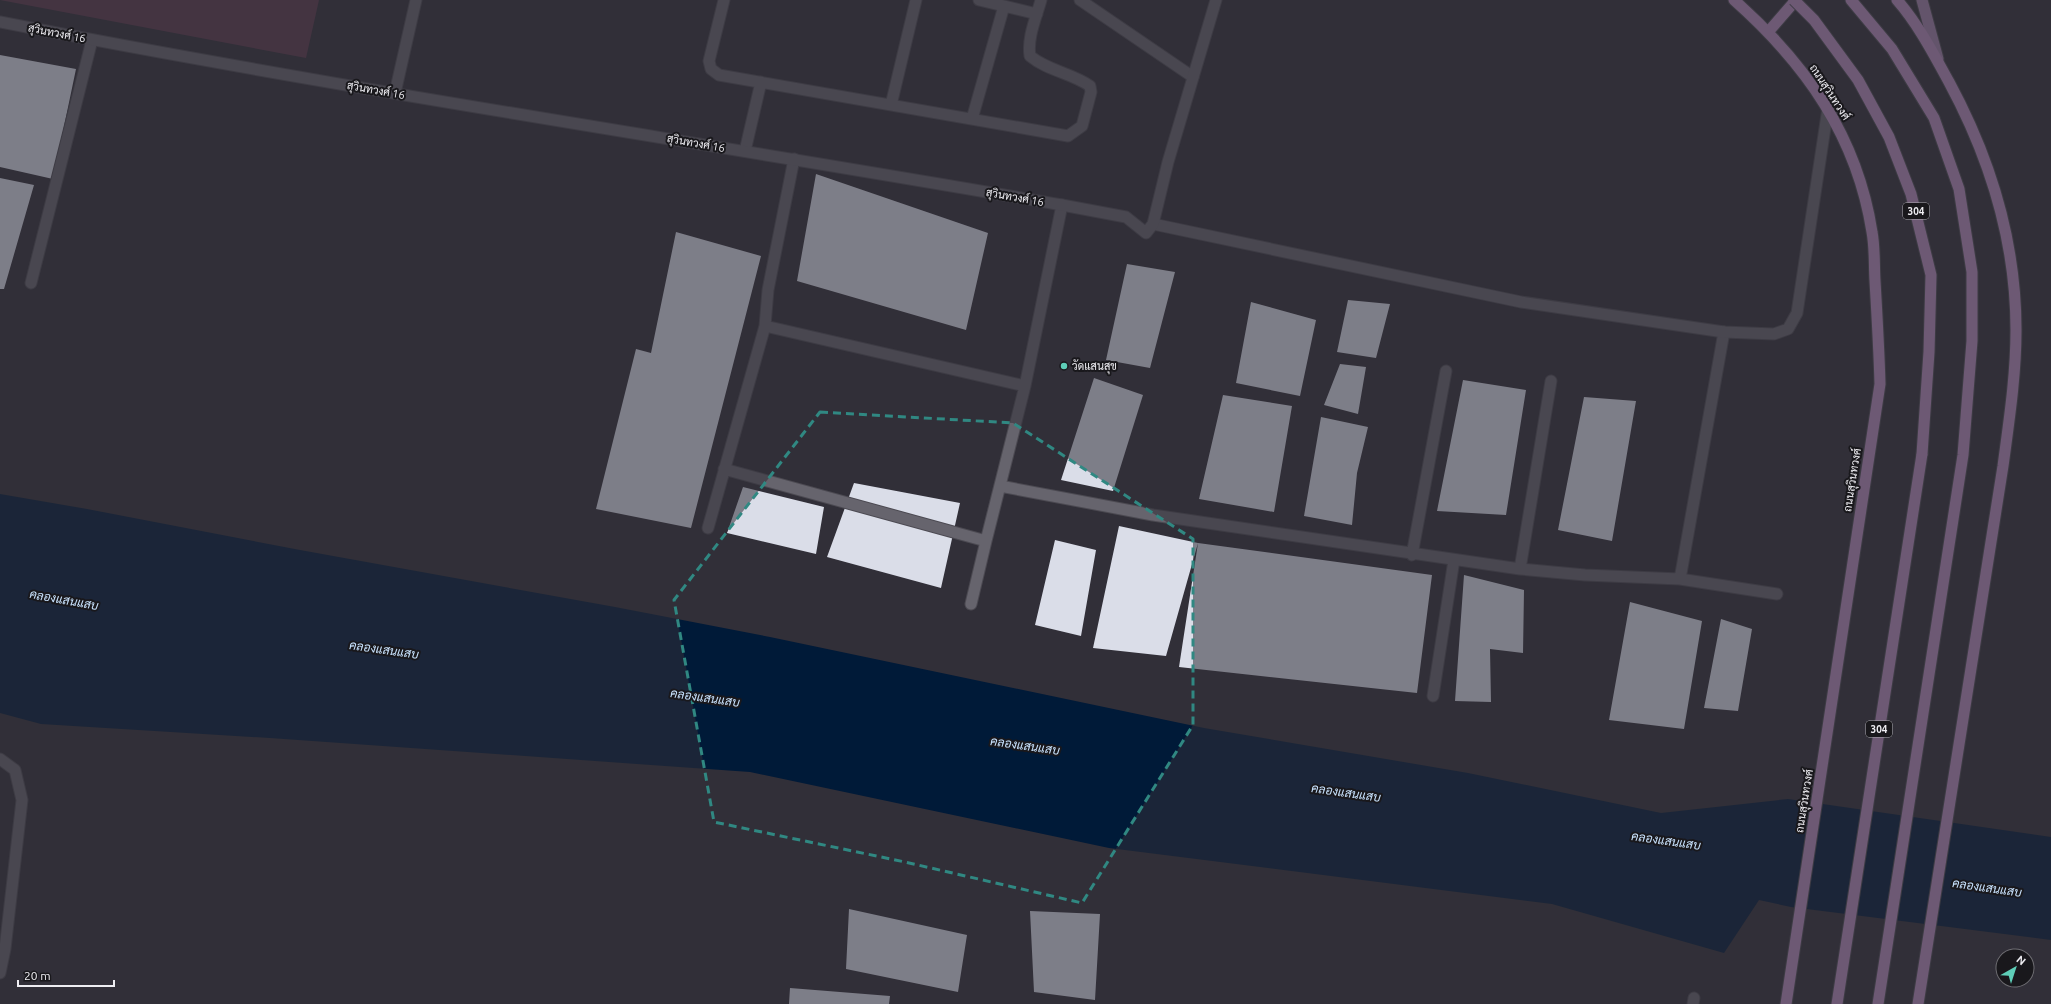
<svg xmlns="http://www.w3.org/2000/svg" width="2051" height="1004" font-family="Ubuntu,Sarabun,sans-serif">
<rect width="100%" height="100%" fill="#312f38"/>
<path fill="#5c3a4d" d="M0 0H319L306 58Z"/>
<path fill="#001a38" d="M0 494 87 509 300 550 615 607 770 637 1204 728 1468 773 1661 813 1788 799 2051 837V940L1791 907 1759 900 1724 953 1552 904 1109 848 750 772 270 738 41 724 0 713Z"/>
<path fill="#dadde8" d="M0 55 76 69 53 179 0 167Z
M816 174 988 233 966 330 797 281Z
M0 178 34 185 4 289H0Z
M676 232 761 256 691 528 596 509 636 349 651 353Z
M1127 264 1175 272 1150 368 1106 360Z
M1348 300 1390 304 1376 358 1337 352Z
M1251 302 1316 320 1300 396 1236 383Z
M1340 364 1366 367 1358 414 1324 405Z
M1094 378 1143 395 1113 491 1061 480Z
M1463 380 1526 390 1506 515 1437 511Z
M1223 395 1292 406 1274 512 1199 499Z
M1584 397 1636 401 1612 541 1558 530Z
M1321 417 1368 427 1357 473 1352 525 1304 516Z
M854 483 960 503 941 588 827 557Z
M743 487 824 507 816 554 727 533Z
M1119 526 1198 543 1166 656 1093 648Z
M1055 540 1096 550 1081 636 1035 625Z
M1198 543 1432 575 1417 693 1179 667Z
M1464 575 1524 590 1523 653 1490 649 1491 702 1455 701Z
M1630 602 1702 621 1684 729 1609 720Z
M1721 619 1752 629 1738 711 1704 708Z
M849 909 967 935 958 992 846 969Z
M1030 911 1100 914 1095 1000 1034 992Z
M790 988 890 996 889 1004H789Z"/>
<g fill="none" stroke-linecap="round" stroke-linejoin="round">
<defs>
<path id="service" d="M794 159 768 290 765 326 1025 386 1062 205
M1551 381 1520 569 1585 575 1680 579 1724 332
M724 469 986 541 1025 386
M1000 486 1153 515 1520 569
M708 528 765 326
M1412 555 1446 371
M1680 579 1777 594
M971 604 986 541
M1433 696 1454 560
M0 759 15 770 22 800 5 949H0
M0 973 5 949
M1693 1004 1694 998"/>
<path id="minor" d="M724 0 709 61 711 69 719 75 1068 136 1082 126 1091 92 1090 86C1072 73 1048 71 1030 56 1027 38 1036 18 1041 0
M979 0 1037 14
M1080 0 1193 77
M395 93 416 0
M891 105 916 0
M972 119 1004 6
M745 151 761 82
M1153 224 1521 302 1724 332 1774 334 1788 329 1797 313 1828 108
M31 283 92 40"/>
<path id="tertiary" d="M0 22C352 91 708 143 1062 205L1126 217 1146 233 1153 224 1168 162 1216 0"/>
<path id="primary" d="M1922 0 1938 59"/>
<path id="trunk" d="M1734 0C1806 64 1857 136 1872 232 1875 248 1874 265 1875 281 1877 315 1879 349 1880 384L1786 1004
M1851 0 1892 49 1934 118 1959 189 1972 272V341L1963 455 1878 1004
M1897 0C1918 24 1933 53 1949 82 1990 158 2016 243 2016 330 2016 376 2009 421 2003 466L1918 1004
M1769 31 1796 0
M1837 1004 1922 454"/>
</defs>
<use href="#service" stroke="#4c4a52" stroke-width="13"/>
<use href="#minor" stroke="#4c4a52" stroke-width="13"/>
<use href="#tertiary" stroke="#4c4a52" stroke-width="13"/>
<use href="#primary" stroke="#4c4a52" stroke-width="13"/>
<use href="#trunk" stroke="#4c4a52" stroke-width="13"/>
<use href="#service" stroke="#66646d" stroke-width="11"/>
<use href="#minor" stroke="#66646d" stroke-width="11"/>
<use href="#tertiary" stroke="#66646d" stroke-width="11"/>
<use href="#primary" stroke="#a182a9" stroke-width="11"/>
<use href="#trunk" stroke="#b58cbd" stroke-width="11"/>
<defs>
<path id="trunk-bridge" d="M1794 0 1814 20 1858 80 1889 137 1911 194 1931 275 1929 352 1922 454"/>
</defs>
<use href="#trunk-bridge" stroke="#4c4a52" stroke-width="13" stroke-linecap="butt"/>
<use href="#trunk-bridge" stroke="#b58cbd" stroke-width="11"/>
</g>
<path d="M0 0H2051V1004H0ZM820 412 1013 423 1193 539V725L1082 903 905 862 714 822 674 600Z" fill="#312f38" fill-opacity=".55" fill-rule="evenodd"/>
<path fill="none" stroke="#308882" stroke-width="3" stroke-dasharray="8 5" stroke-linejoin="round" d="M820 412 1013 423 1193 539V725L1082 903 905 862 714 822 674 600Z"/>
<circle fill="#5eceb8" stroke="#19181c" stroke-width="1.5" cx="1064" cy="366" r="4"/>
<g text-anchor="middle" stroke-width="4" stroke-linejoin="round" paint-order="stroke">
<g fill="#19181c" stroke="#aeadb2" stroke-width="1">
<rect x="1903" y="203" width="26" height="16" rx="3"/>
<rect x="1866" y="721" width="26" height="16" rx="3"/>
</g>
<g font-size="10" font-weight="bold" fill="#eeedf2">
<text x="1916" y="215">304</text>
<text x="1879" y="733">304</text>
</g>
<g font-size="11" fill="#eeedf2" stroke="#19181c">
<text transform="translate(57 33) rotate(11)" y="4">สุวินทวงศ์ 16</text>
<text transform="translate(376 90) rotate(10)" y="4">สุวินทวงศ์ 16</text>
<text transform="translate(1830 92) rotate(57)" y="4">ถนนสุวินทวงศ์</text>
<text transform="translate(696 143) rotate(10)" y="4">สุวินทวงศ์ 16</text>
<text transform="translate(1015 197) rotate(10)" y="4">สุวินทวงศ์ 16</text>
<text transform="translate(1852 480) rotate(-81)" y="4">ถนนสุวินทวงศ์</text>
<text transform="translate(1804 801) rotate(-81)" y="4">ถนนสุวินทวงศ์</text>
</g>
<g font-size="11" fill="#eeedf2" stroke="#19181c" text-anchor="start">
<text x="1072" y="370">วัดแสนสุข</text>
</g>
<g font-size="12" font-style="italic" fill="#c9e3fe" stroke="#19181c">
<text transform="translate(64 600) rotate(10)" y="4">คลองแสนแสบ</text>
<text transform="translate(384 650) rotate(8)" y="4">คลองแสนแสบ</text>
<text transform="translate(705 698) rotate(8)" y="4">คลองแสนแสบ</text>
<text transform="translate(1025 746) rotate(8)" y="4">คลองแสนแสบ</text>
<text transform="translate(1346 793) rotate(8)" y="4">คลองแสนแสบ</text>
<text transform="translate(1666 841) rotate(8)" y="4">คลองแสนแสบ</text>
<text transform="translate(1987 888) rotate(8)" y="4">คลองแสนแสบ</text>
</g>
</g>
<g transform="translate(2015 968) rotate(39)"><circle r="19" fill="#19181c" stroke="#6e6d72"/>
<path d="M0-3L7 15L0 10L-7 15Z" fill="#5eceb8"/>
<text y="-6" font-size="11" font-weight="bold" text-anchor="middle" fill="#eeedf2">N</text>
</g>
<path d="M18 980v6h96v-6" fill="none" stroke="#eeedf2" stroke-width="2"/>
<text x="24" y="980" font-size="12" fill="#eeedf2" stroke="#19181c" stroke-width="3" paint-order="stroke">20 m</text>
</svg>
